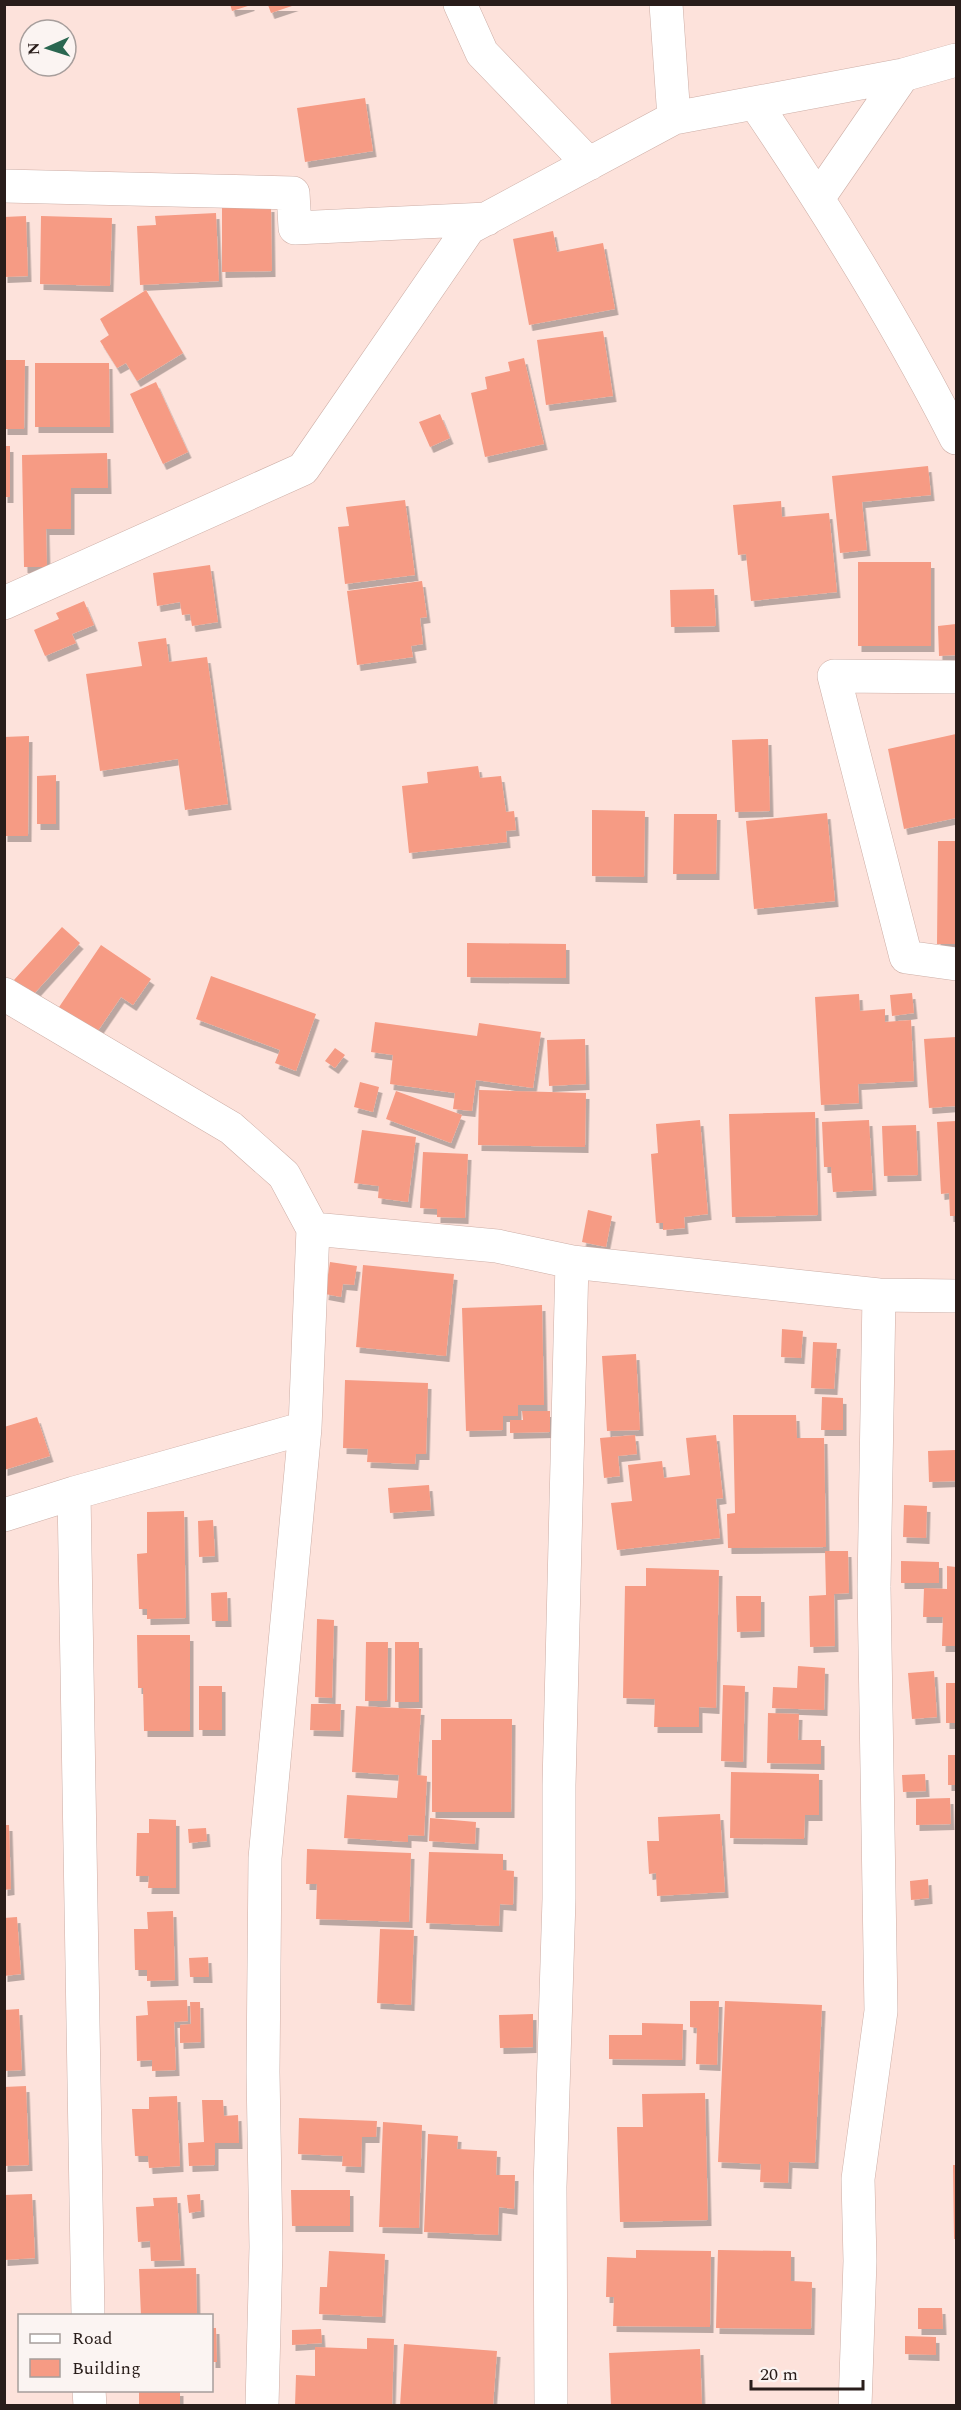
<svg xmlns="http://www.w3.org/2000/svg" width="961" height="2410" font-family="Spectral,serif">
<defs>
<filter id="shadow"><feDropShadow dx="3.5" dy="6" stdDeviation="0" flood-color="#0004"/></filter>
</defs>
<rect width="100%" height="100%" fill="#fde2db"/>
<path fill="#f69b84" filter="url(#shadow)" d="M230 4H251V5L232 11Z
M268 5H295L271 13Z
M365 98 373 151 305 162 297 108Z
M271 206 272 271 222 272V207Z
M216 213 219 281 140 285 137 226 156 225 155 216Z
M26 216 28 276 4 277V217Z
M41 216 112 218 110 286 40 284Z
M553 231 557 252 603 243 615 309 529 325 513 239Z
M146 290 183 353 137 381 126 363 117 368 100 341 109 335 100 319Z
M603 331 613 396 546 405 537 340Z
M524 358 544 444 485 457 471 393 487 389 485 377 510 371 508 362Z
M4 360H25L24 429H4Z
M35 363H109L110 427H35Z
M156 382 188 452 163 464 130 394Z
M440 414 450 438 430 447 419 422Z
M4 446H10V497H4Z
M107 453 108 488H71V529H46L47 567H24L22 455Z
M928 466 931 495 862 502 867 550 840 553 832 476Z
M405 500 415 575 345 584 338 527 349 526 346 507Z
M781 501 782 517 829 513 837 592 751 601 746 554 738 555 733 505Z
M858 562H931V646H858Z
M210 565 218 622 192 626 190 614 182 615 180 602 157 606 153 573Z
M422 581 427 617 420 618 423 644 411 646 413 657 357 665 347 591Z
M714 589 716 626 671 627 670 590Z
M84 601 94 625 72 634 76 643 45 656 34 630 59 619 56 613Z
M956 624V655L939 656 938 626Z
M166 638 169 662 207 657 228 804 185 810 178 759 100 771 86 674 142 666 138 642Z
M956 734V818L904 829 888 749Z
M29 736 28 836H4V737Z
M768 739 770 811 735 812 732 740Z
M478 766 480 778 501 776 506 812 514 811 516 830 506 831 507 842 409 853 402 786 428 783 427 772Z
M56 775V824H37V776Z
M592 810 645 811 644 877 592 876Z
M827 813 835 901 754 909 746 821Z
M674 814H717L716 874H673Z
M938 841H956V944H937Z
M62 927 80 943 32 996 14 980Z
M467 943 566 944V978L467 977Z
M101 945 151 979 133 1005 121 997 93 1038 55 1013Z
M211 976 316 1014 296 1071 275 1063 280 1050 196 1019Z
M912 993 914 1013 892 1016 890 995Z
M859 994 860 1011 885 1009V1022L911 1020 914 1081 858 1084 859 1103 821 1105 815 997Z
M375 1022 477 1036 479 1023 541 1032 533 1088 476 1080 472 1111 453 1109 455 1093 390 1084 393 1055 371 1052Z
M956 1037V1106L929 1108 924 1039Z
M585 1039 586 1084 549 1086 547 1040Z
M335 1048 345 1055 335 1068 325 1061Z
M360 1082 379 1087 373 1112 354 1107Z
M479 1090 586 1093 585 1147 478 1145Z
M396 1091 462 1115 451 1143 386 1119Z
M815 1112 818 1215 732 1217 729 1114Z
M700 1120 708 1214 684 1217 685 1228 663 1230V1223H656L651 1154 658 1153 656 1124Z
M869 1120 873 1190 833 1192 831 1167H824L822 1122Z
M956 1121V1216H950L949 1193 941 1194 937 1122Z
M916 1125 918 1175 884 1176 882 1126Z
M362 1130 416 1137 408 1202 378 1198 379 1186 354 1183Z
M423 1152 468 1154 465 1218 437 1217V1209L420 1208Z
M588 1210 612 1216 606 1247 582 1242Z
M330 1262 357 1266 354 1285 343 1284 341 1297 325 1294Z
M363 1265 454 1274 446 1356 356 1347Z
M542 1305 544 1405H518V1416H503V1430L466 1431 462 1308Z
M782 1329 803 1331 801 1358 781 1357Z
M813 1342 837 1343 834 1389 811 1388Z
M636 1354 640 1430 607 1431 602 1356Z
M345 1380 428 1383 426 1454H416L415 1464 367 1462 368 1449 343 1448Z
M822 1397 843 1398V1430H821Z
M522 1411H550V1432L510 1433V1420H523Z
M733 1415H796L797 1438H824L826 1547 728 1548 727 1514 735 1513Z
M37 1417 50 1456 4 1470V1427Z
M635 1435 637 1454 618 1456 620 1476 604 1478 600 1438Z
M716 1435 723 1498 716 1499 720 1538 617 1550 611 1503 632 1501 628 1465 662 1461 664 1478 690 1475 686 1438Z
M956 1450V1481L929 1482 928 1451Z
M429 1485 431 1510 390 1513 388 1488Z
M904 1505 927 1506 926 1538 903 1537Z
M184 1511 186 1618 147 1619V1609H139L137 1554 147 1553V1512Z
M213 1520 215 1556 199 1557 198 1521Z
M825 1551H848L849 1593 834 1594 835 1646 810 1647 809 1596 826 1595Z
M901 1561 939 1562V1583H901Z
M947 1566 956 1567V1646H942L943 1617H923L924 1588 947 1589Z
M646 1568 719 1570 716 1708 699 1707V1727H654L655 1699 623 1698 625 1586H646Z
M227 1592 228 1621H212L211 1593Z
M736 1596H761V1631L737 1632Z
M317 1619 334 1620 332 1698 315 1697Z
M137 1635H190V1731H144L143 1688H138Z
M366 1642H388L387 1701H365Z
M395 1642H419V1702H395Z
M798 1666 825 1668 824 1710 772 1708 773 1687 797 1688Z
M934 1671 937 1717 912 1719 908 1673Z
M946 1683H956V1723H946Z
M723 1685 745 1686 743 1762 721 1761Z
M199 1686H222V1730H199Z
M311 1704H341L340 1731 310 1730Z
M356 1706 421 1709 417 1775 427 1776 424 1836 408 1835V1842L344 1838 347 1795 397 1798 399 1775 352 1772Z
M768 1713 799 1714 798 1740H821V1764L767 1763Z
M441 1719H512L511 1812H432V1740H441Z
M948 1755H956V1785H948Z
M731 1772 819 1774V1815H805L804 1839 730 1838Z
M925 1774 926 1791 903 1792 902 1775Z
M950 1798 951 1824 916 1825V1799Z
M720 1814 725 1892 657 1896 656 1873 649 1874 647 1841H659L658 1817Z
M430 1818 476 1822 475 1844 429 1841Z
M149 1819 176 1820V1888H148L149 1876H136L137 1833H149Z
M4 1825H9L11 1889 4 1890Z
M206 1828 207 1841 189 1843 188 1829Z
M307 1849 411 1853 409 1922 316 1919 317 1884H306Z
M429 1852 503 1854V1870L514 1871 513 1905 500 1904 499 1926 426 1923Z
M928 1879 929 1898 911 1900 910 1881Z
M173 1911 175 1980 147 1981V1970H135L134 1929H148L147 1912Z
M17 1917 21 1974 4 1976V1918Z
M380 1929 414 1930 411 2005 377 2003Z
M208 1957 209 1977H190L189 1958Z
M187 2000 188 2021 174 2022 176 2070 152 2071V2060L137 2061 136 2016 148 2015 147 2001Z
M690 2001H719L717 2065 696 2064 697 2028 690 2027Z
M725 2001 822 2005 815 2163 789 2162 788 2183 760 2182 761 2164 718 2162Z
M190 2002H200L201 2042 180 2043V2025L191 2024Z
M19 2009 22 2070 4 2071V2010Z
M533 2014V2047L500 2048 499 2015Z
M642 2023 683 2024 682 2060 609 2059V2035H642Z
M26 2086 29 2165 4 2166V2087Z
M705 2093 708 2220 620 2222 617 2127H643L642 2094Z
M177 2096 180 2166 149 2168 148 2156H135L132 2109H149V2097Z
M202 2100H223L224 2116 238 2115 239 2143H215V2165L189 2166 188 2143 204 2142Z
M299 2118 377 2121 376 2137H362L361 2167 342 2166 343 2156 298 2154Z
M383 2122 422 2125 419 2228 379 2227Z
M428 2134 458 2136 457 2149 497 2151 496 2175H515L514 2209 499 2207 498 2235 424 2232Z
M953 2165H956V2239H954Z
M291 2190H350V2226H292Z
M32 2194 35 2258 4 2260V2195Z
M200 2194 201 2211 189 2213 187 2195Z
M177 2197 181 2260 151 2261 150 2241 138 2242 136 2207 154 2206 153 2198Z
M636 2250 711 2251 710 2327 613 2326 614 2297H606L607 2257 636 2258Z
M718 2250 791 2251V2281L812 2282 811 2329 716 2328Z
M329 2251 385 2254 382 2317 319 2314 320 2287H327Z
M196 2268 197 2316H141L139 2269Z
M918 2308H942L943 2329H918Z
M212 2328H216L217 2362H212Z
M321 2329 322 2343 292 2345V2330Z
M905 2336 936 2337V2355L905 2354Z
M367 2338 394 2339 392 2406H295L296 2375 315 2376V2347L367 2349Z
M404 2344 497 2351 493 2406H400Z
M700 2349 702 2406H611L609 2353Z
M139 2390H180V2406H139Z"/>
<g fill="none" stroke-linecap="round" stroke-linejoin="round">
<defs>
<path id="street" d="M460 4 482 53 589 164
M666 4 674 118
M755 103C828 211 897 322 956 438
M4 186 293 193 295 228 487 219
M819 197 903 75
M4 603 303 469 469 228 674 118 903 75 956 60
M956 677 834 676 906 957 956 964
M4 994 231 1128 284 1175 313 1229 305 1428 265 1858 263 2072 266 2247 262 2406
M313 1229 497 1246 572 1262 879 1295 956 1296
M74 1493 305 1428
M4 1515 74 1493 88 2316
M89 2390 90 2406
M551 2406 550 2187 559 1899V1785L572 1262
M855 2406 860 2261 858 2179 881 2011 874 1587 879 1295"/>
</defs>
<use href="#street" stroke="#cdaea6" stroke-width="34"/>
<use href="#street" stroke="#fff" stroke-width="33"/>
</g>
<rect width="961" height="2410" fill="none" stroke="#291d1a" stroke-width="12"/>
<rect x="18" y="2314" width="195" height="78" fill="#fbf4f2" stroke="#a79e9c" stroke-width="1.5"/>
<rect x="30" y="2334" width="30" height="9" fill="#ffffff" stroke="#a79e9c" stroke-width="1.5"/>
<text x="72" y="2344" font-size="18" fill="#291d1a">Road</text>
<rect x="30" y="2359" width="30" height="18" fill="#f69b84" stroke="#a79e9c" stroke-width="1.5"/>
<text x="72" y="2374" font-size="18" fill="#291d1a">Building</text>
<g transform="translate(48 48) rotate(267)"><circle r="28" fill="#fbf4f2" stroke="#a79e9c" stroke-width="1.5"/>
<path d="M0-4.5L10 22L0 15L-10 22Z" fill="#2a6650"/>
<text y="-9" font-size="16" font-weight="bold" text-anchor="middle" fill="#291d1a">N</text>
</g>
<path d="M751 2380v9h112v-9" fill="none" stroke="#291d1a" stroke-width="3"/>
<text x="760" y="2380" font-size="18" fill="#291d1a" stroke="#fbf4f2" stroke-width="4.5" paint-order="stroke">20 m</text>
</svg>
